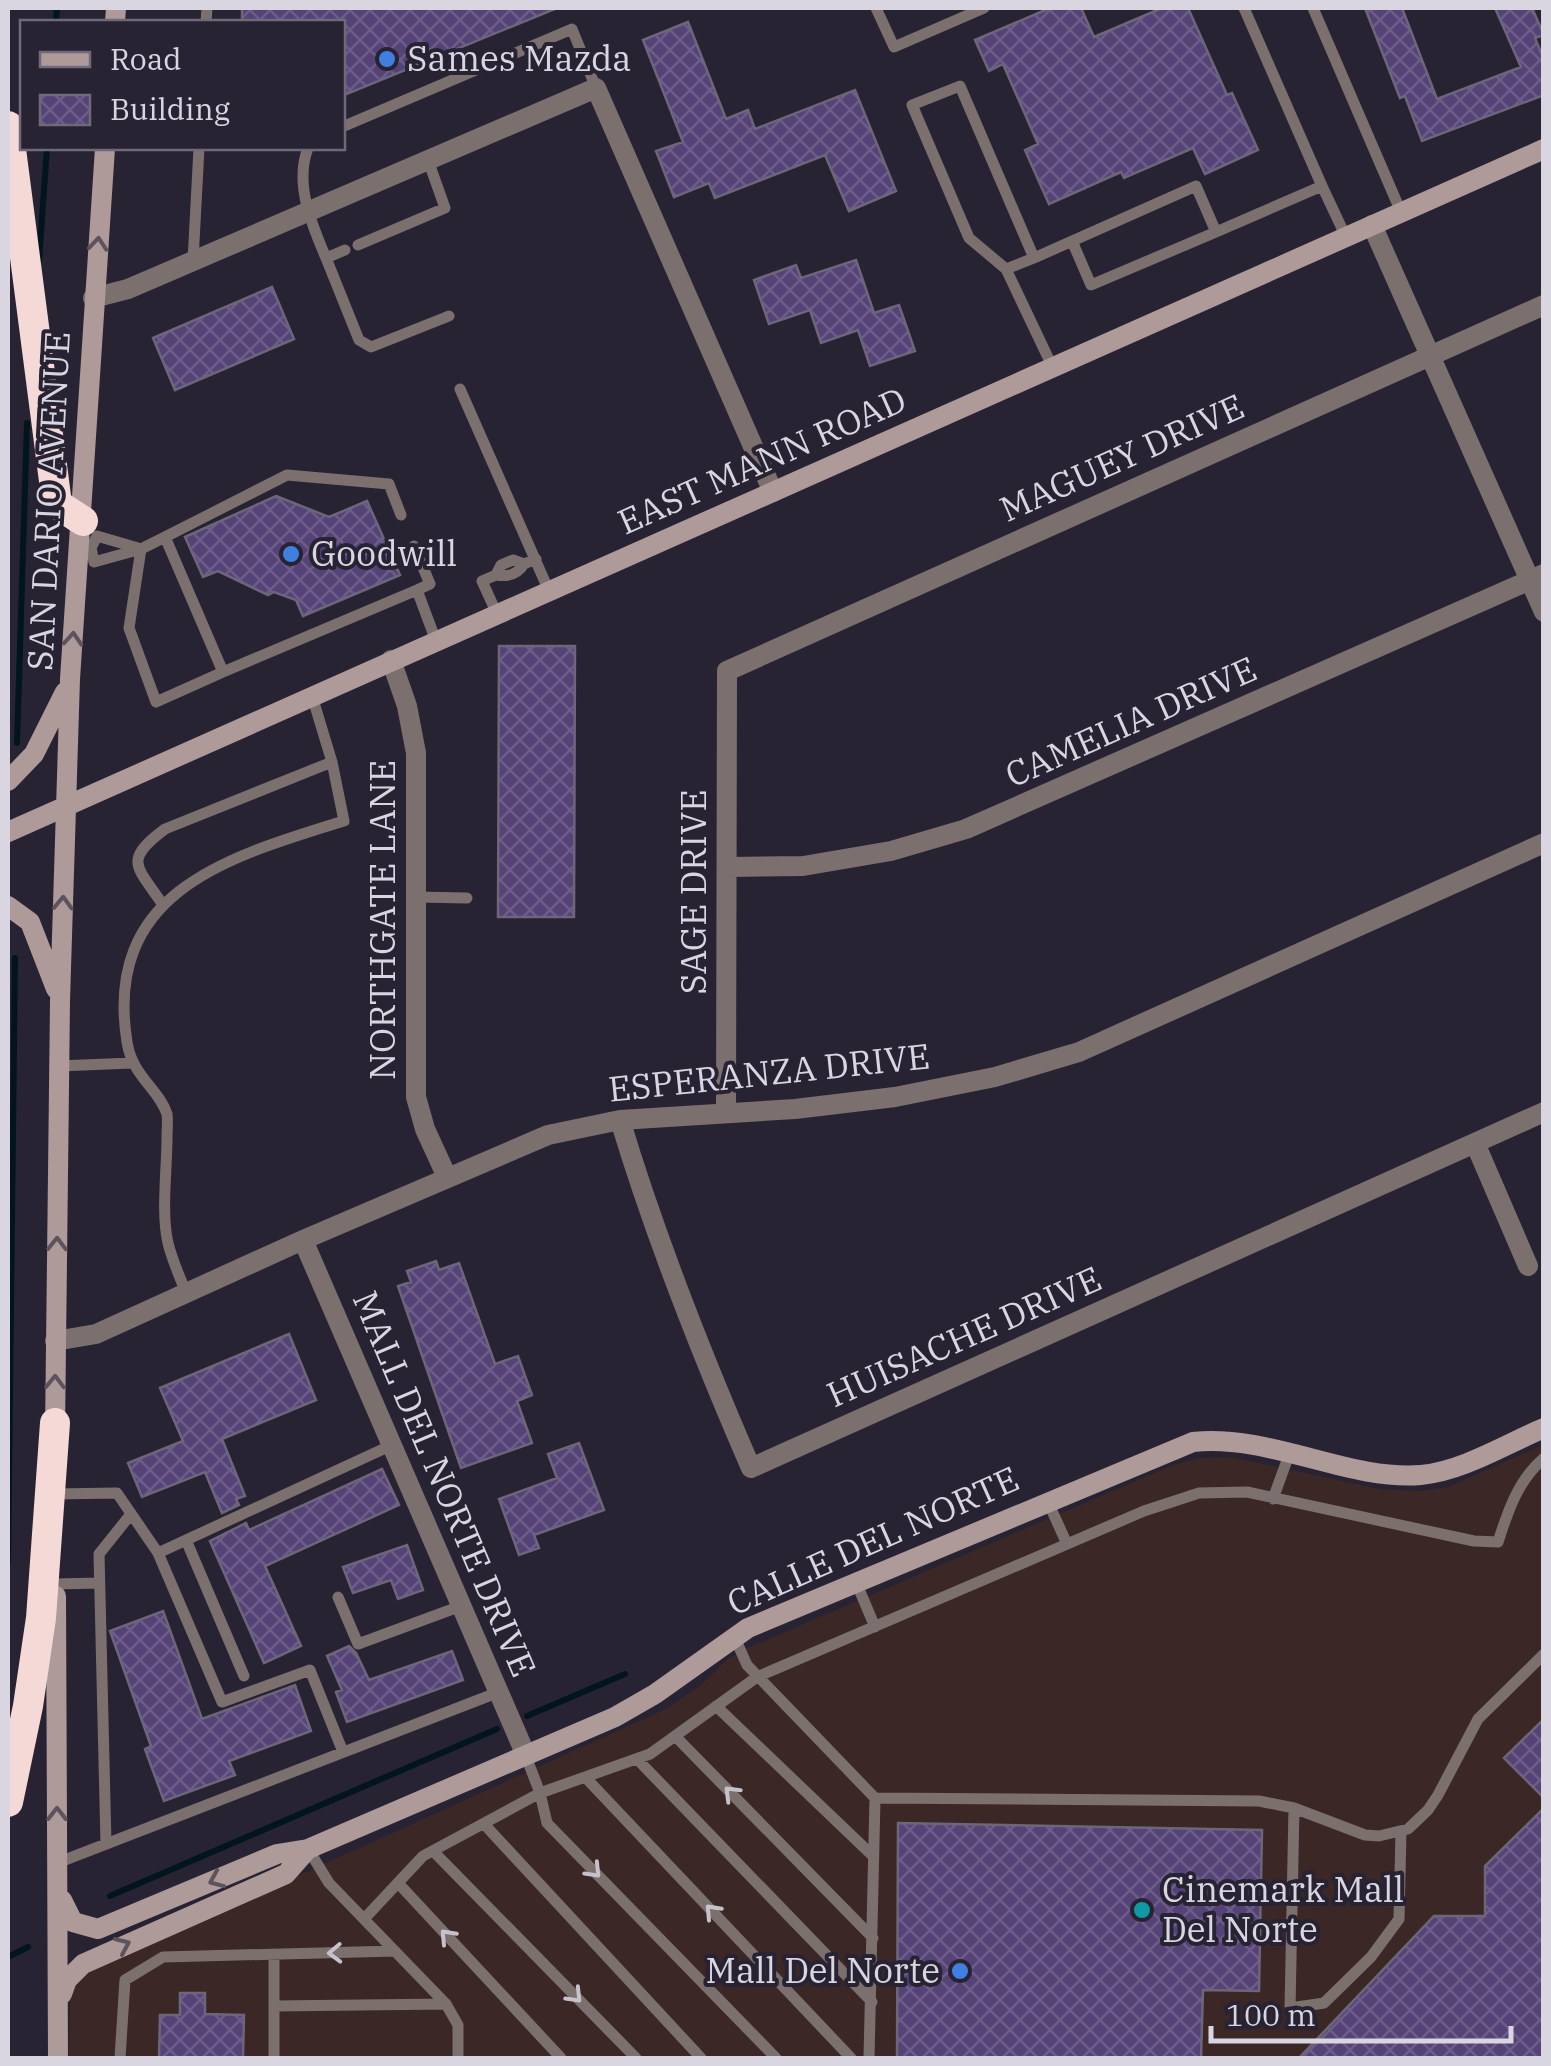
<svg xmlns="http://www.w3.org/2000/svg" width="1551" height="2066" font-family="'IBM Plex Serif',serif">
<defs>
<pattern id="building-cross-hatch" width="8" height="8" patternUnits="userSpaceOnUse" patternTransform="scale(2.5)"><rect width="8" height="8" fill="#554276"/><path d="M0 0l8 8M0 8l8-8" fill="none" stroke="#6d5c89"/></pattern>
</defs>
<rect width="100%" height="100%" fill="#282333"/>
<path fill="#3b2826" d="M1543 1445V2058H69L70 1987 77 1976 666 1709 701 1685 729 1658 748 1648 1173 1465 1201 1458 1231 1457 1379 1489 1420 1491 1448 1487Z"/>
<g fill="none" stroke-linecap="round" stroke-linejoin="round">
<path stroke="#00151c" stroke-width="6" d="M56 22 57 8
M39 261 47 148
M17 743 27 423
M8 1563 15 958
M527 1716 625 1674
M110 1896 497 1729
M8 1957 28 1947"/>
</g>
<path fill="url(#building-cross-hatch)" stroke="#6d667a" stroke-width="2.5" d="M242 8H557L342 96V22H242Z
M1050 8H1081L1094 37 1162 8H1188L1227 95 1232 93 1258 150 1205 174 1193 148 1124 178 1121 172 1049 204 1025 150 1038 144 1003 64 989 71 975 40Z
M1365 8H1402L1437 99 1521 67 1495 8H1532L1544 35 1535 38 1544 60V95L1422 141 1405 96 1400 98Z
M688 22 726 119 748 110 755 129 855 90 896 191 849 211 825 155 715 198 709 183 674 197 656 151 683 142 643 40Z
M856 260 874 313 899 305 915 351 870 366 858 330 821 343 810 310 769 324 754 280 796 265 801 278Z
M272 287 294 339 175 390 153 338Z
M276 496 329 517 367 501 400 575 303 616 296 600 274 592 268 595 218 571 203 577 185 537Z
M499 646H575L574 917H498Z
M436 1261 439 1270 459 1263 495 1364 518 1356 532 1395 517 1401 532 1443 461 1468 398 1286 411 1282 407 1271Z
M289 1334 316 1400 222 1439 245 1496 236 1499 239 1505 222 1513 205 1472 142 1497 128 1463 183 1441 160 1388Z
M579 1443 604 1510 534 1535 539 1548 519 1555 499 1499 557 1478 548 1454Z
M382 1469 399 1505 265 1566 301 1646 264 1663 210 1541 246 1523 249 1530Z
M407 1545 423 1590 398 1599 391 1580 353 1593 343 1567Z
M163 1611 202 1719 295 1685 311 1731 229 1761 235 1775 164 1801 145 1749 151 1746 110 1631Z
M349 1646 356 1653 369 1680 452 1651 463 1680 347 1722 336 1692 342 1690 327 1656Z
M1544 1719V1798L1504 1758Z
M1544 1808V2058H1299L1434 1916H1485V1866Z
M898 1823 1262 1830 1259 1991 1203 1990 1201 2058H897Z
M180 1993H205V2014L244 2015 243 2058H159L160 2015H180Z"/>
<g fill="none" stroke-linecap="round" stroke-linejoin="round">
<path stroke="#7c706f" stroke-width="11" d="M876 8 894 47 984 8
M1244 8 1322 186
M1313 8 1401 212
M206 22 207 8
M342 127 572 29 596 88
M308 148C294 184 312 225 326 258L345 250
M1072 241 1091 285 1216 232
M358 245 445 208 428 160
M326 258 359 340 371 347 449 316
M1034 258 1196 186 1216 232 1322 186 1346 237
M193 261 199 148
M1006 269 1034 258 960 86 912 105 969 238 1006 269 1053 368
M460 389 549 591
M165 537 287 475 389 484 401 515
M414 546 430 584 417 590
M91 548 94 562 141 549 165 537 223 672 417 590 436 641
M91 548 97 536 138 548
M141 549 129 628 156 702 223 672
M524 564C517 575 508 577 496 575L501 565 513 560 524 564 536 559
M496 575 482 581 497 614
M416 897 467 898
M163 905C137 866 122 861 165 829L332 762
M59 1066 132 1063
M186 1293C180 1277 172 1260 168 1243 161 1213 167 1169 167 1137 167 1131 168 1120 167 1114 159 1089 132 1076 127 1042 103 891 228 857 344 821L332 762 312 696
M55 1494 117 1493 158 1553 392 1445
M1273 1499 1290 1452
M1048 1502 1067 1544
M186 1540 244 1676
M158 1553 222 1702 310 1670 343 1752
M856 1582 875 1627
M55 1584 99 1583
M338 1597 358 1644 461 1606
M734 1636 747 1665 875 1798 869 2058
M716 1706 873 1856
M675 1736 873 1938
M637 1759 872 2002
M585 1777 851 2058
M875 1798 1259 1801 1294 1808 1365 1835 1379 1836 1408 1829 1428 1810 1438 1795 1478 1719 1544 1654
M1294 1808 1290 2008 1324 2003 1371 1957 1399 1919 1401 1831
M484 1824 701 2058
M106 1844 99 1554 131 1514
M308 1849 329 1883 446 2004 458 2025V2058
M433 1851 636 2058
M57 1863 499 1692
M398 1883 561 2058
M364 1919 423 1856 540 1793 525 1754
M274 1954V2058
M274 2006 446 2004
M120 2058 125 1980 163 1957 395 1951
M776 2058 547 1823 540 1793 650 1754 757 1677 1144 1511 1199 1493 1247 1492 1474 1541 1498 1542C1508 1511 1518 1480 1544 1458"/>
<path stroke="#7c706f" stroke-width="20" d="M1372 225 1544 612
M93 298 128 289 596 88 773 492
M391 660 407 706 416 753V1097L425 1129 447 1177
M728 867 803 866 891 851 966 829 1544 574
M726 1112 727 671 1544 305
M620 1120C656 1239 701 1353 751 1468L1544 1112
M1475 1143 1528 1266
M303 1240 525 1753
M55 1341 96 1334 303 1240 548 1135 620 1120 795 1109 895 1097 995 1077 1079 1052 1544 843"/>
<path stroke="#ad9a99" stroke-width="20" d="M115 22 116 8
M8 781 34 754 65 692
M8 832 1544 149
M8 906 30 922 56 989
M55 1432 60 1001 70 679 105 148
M56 1596 58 2058
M62 1900 73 1922 98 1929 277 1854 308 1849 615 1717 655 1694 748 1628 1193 1442C1271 1434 1348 1481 1421 1475 1463 1471 1506 1444 1544 1428
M62 1994 67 1980 83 1964 286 1874 308 1849"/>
<path stroke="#f5d9d7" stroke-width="30" d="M8 126 57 504 83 521
M8 1802 28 1706 41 1618 55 1423"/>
</g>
<defs><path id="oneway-chevron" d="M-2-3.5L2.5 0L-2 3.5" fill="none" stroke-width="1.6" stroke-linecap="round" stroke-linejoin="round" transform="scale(2.5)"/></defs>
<g stroke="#5d535c">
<use href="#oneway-chevron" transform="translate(98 244) rotate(-85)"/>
<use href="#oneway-chevron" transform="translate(73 639) rotate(-86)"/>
<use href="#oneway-chevron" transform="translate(63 903) rotate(-88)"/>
<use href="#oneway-chevron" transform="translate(57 1244) rotate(-89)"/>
<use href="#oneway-chevron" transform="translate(55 1382) rotate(-89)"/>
<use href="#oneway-chevron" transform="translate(57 1814) rotate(-90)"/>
<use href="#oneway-chevron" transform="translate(216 1880) rotate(157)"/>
<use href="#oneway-chevron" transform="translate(123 1945) rotate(-24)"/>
</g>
<g stroke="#c6c1ca">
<use href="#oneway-chevron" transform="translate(731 1793) rotate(-135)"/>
<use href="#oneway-chevron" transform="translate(594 1871) rotate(46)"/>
<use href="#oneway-chevron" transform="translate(712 1911) rotate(-133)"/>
<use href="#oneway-chevron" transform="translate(447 1936) rotate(-133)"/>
<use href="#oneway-chevron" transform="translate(335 1953) rotate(178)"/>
<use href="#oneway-chevron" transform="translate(575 1996) rotate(46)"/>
</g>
<g fill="#3f7fe0" stroke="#282333" stroke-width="4">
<circle cx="387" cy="59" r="10"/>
<circle cx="291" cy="554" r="10"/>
<circle cx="960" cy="1971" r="10"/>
</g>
<circle fill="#0f9aa8" stroke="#282333" stroke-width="4" cx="1142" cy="1910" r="10"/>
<g text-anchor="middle" stroke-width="8" stroke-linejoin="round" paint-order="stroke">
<g font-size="35" fill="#d9d5e1" stroke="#282333" text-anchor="start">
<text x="407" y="71">Sames Mazda</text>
<text x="311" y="566">Goodwill</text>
<text x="1162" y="1902">Cinemark Mall<tspan x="1162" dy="40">Del Norte</tspan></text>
<text x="940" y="1983" text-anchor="end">Mall Del Norte</text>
</g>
<g font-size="35" fill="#d9d5e1" stroke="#282333">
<text transform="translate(1122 458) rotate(-24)" y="12">MAGUEY DRIVE</text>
<text transform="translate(762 461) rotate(-24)" y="12">EAST MANN ROAD</text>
<text transform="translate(49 501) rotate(-87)" y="12">SAN DARIO AVENUE</text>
<text transform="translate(1131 722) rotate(-24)" y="12">CAMELIA DRIVE</text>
<text transform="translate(694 892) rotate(-90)" y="12">SAGE DRIVE</text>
<text transform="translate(383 920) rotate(-90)" y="12">NORTHGATE LANE</text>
<text transform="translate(769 1073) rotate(-6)" y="12">ESPERANZA DRIVE</text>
<text transform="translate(964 1337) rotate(-24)" y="12">HUISACHE DRIVE</text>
<text transform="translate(444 1484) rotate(67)" y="12">MALL DEL NORTE DRIVE</text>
<text transform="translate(873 1541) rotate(-24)" y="12">CALLE DEL NORTE</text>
</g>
</g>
<rect width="1551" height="2066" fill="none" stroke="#d9d5e1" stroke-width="20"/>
<rect x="20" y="20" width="325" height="130" fill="#282333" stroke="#6f6a79" stroke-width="2.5"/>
<rect x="40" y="52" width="50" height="15" fill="#ad9a99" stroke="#6f6a79" stroke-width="2.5"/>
<text x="110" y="70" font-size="30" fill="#d9d5e1">Road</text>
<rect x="40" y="95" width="50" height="30" fill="url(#building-cross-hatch)" stroke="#6f6a79" stroke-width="2.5"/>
<text x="110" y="120" font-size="30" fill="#d9d5e1">Building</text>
<path d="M1211 2026v15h300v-15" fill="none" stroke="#d9d5e1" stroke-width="5"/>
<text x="1226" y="2026" font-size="30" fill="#d9d5e1" stroke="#282333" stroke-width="8" paint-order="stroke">100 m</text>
</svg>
